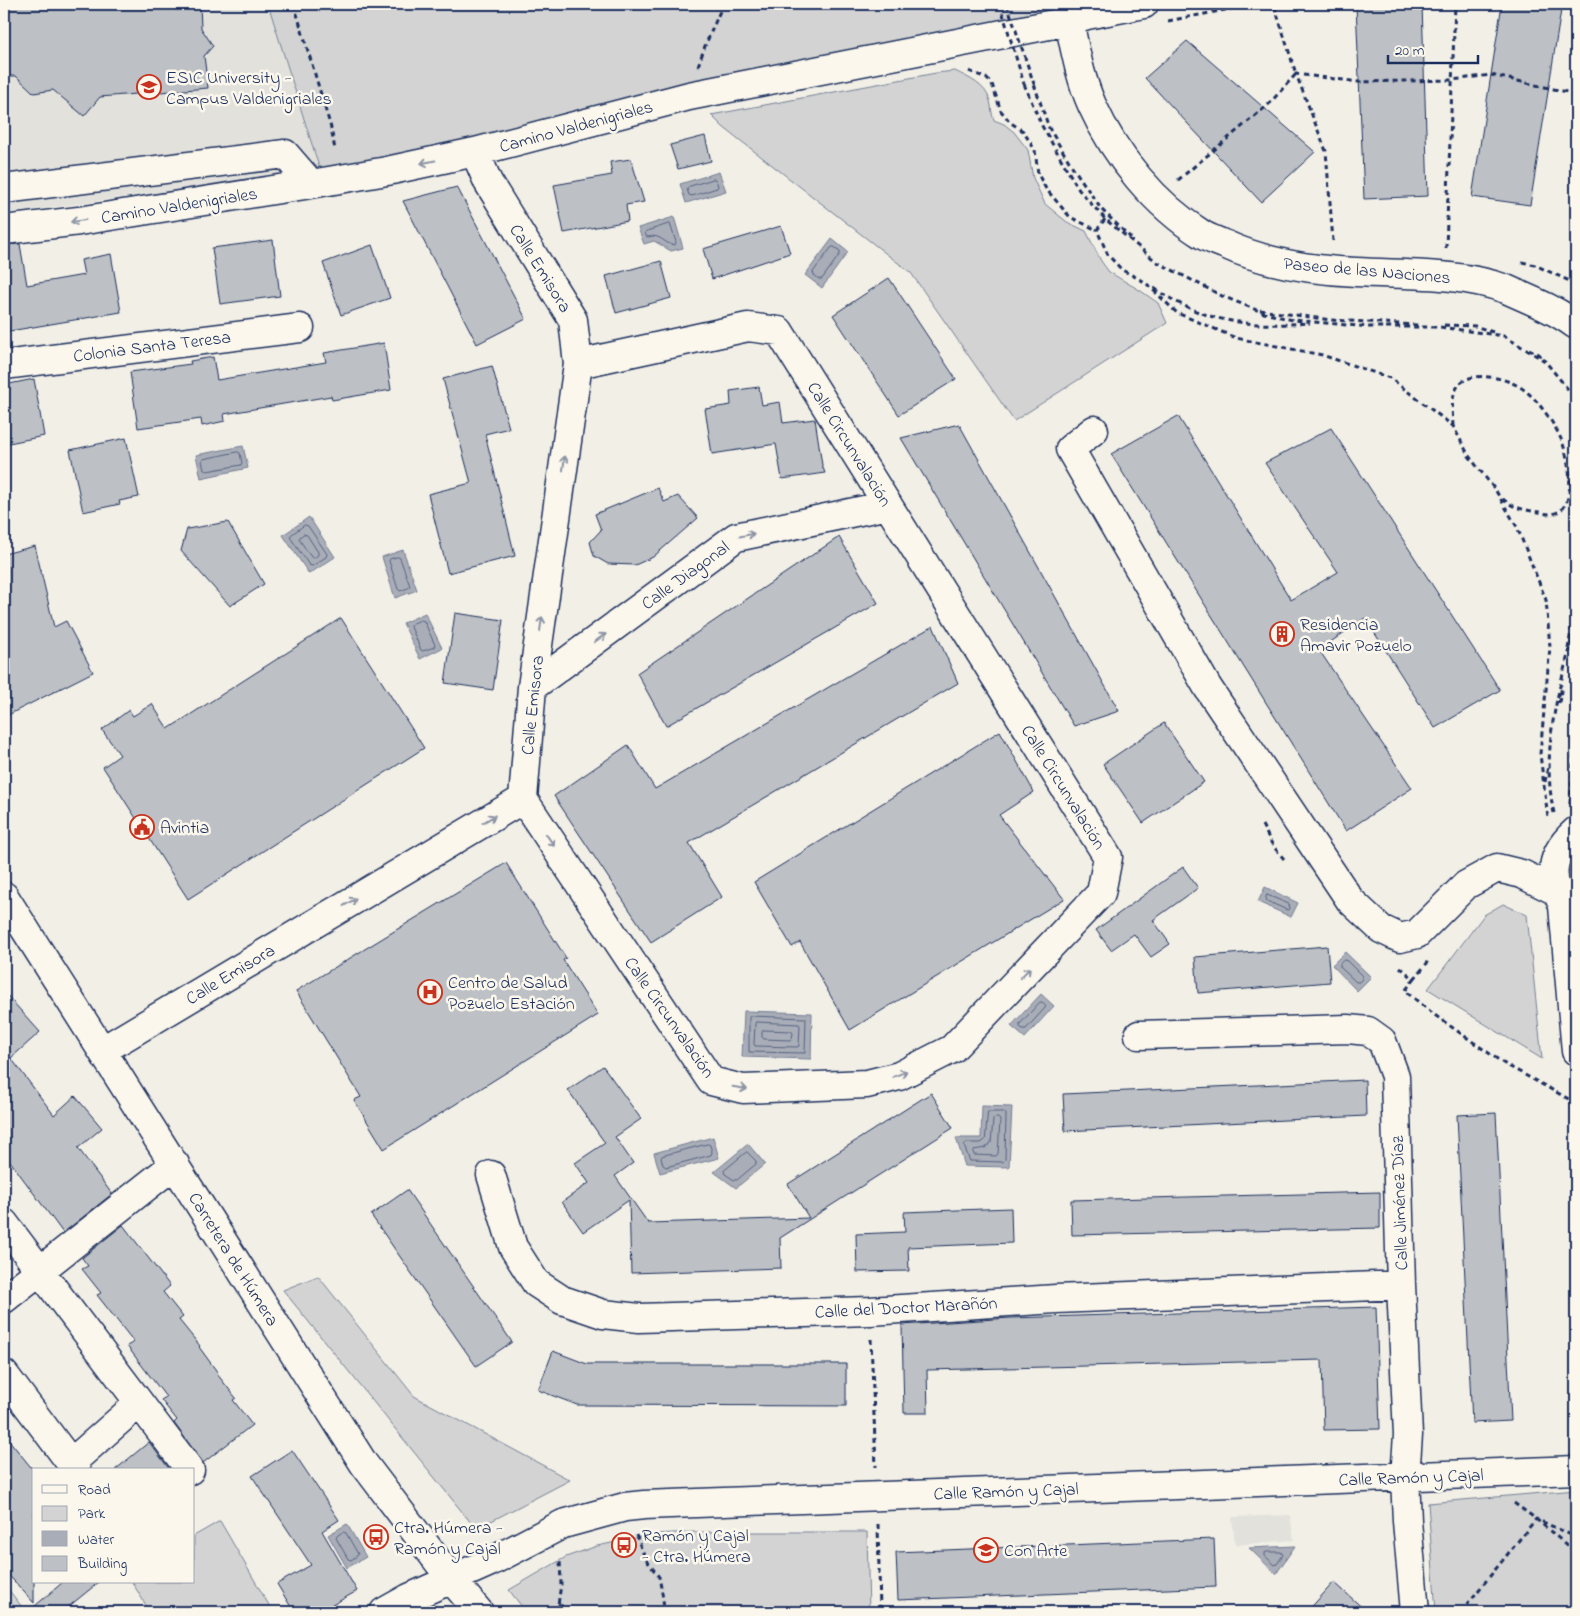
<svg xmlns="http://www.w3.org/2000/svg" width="1580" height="1616" font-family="'Indie Flower',sans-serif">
<rect width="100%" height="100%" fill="#f2efe6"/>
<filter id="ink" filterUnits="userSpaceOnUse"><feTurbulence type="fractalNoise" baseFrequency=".02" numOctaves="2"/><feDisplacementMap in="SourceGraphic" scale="10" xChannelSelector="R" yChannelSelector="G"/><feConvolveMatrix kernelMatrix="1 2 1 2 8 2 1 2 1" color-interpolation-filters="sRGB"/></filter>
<g filter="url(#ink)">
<path fill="#e2e1dc" d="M4 4H268L320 170 4 214Z
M1290 1515 1294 1540 1235 1545 1232 1517Z"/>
<path fill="#d2d3d2" stroke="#768198" d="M268 4H1078L709 82 451 149 320 170Z
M955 71C969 78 986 85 990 101 992 108 991 113 994 120L1004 124 1014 132 1028 150 1033 178 1045 204 1067 222 1086 231 1101 261 1109 272 1141 291 1158 303 1167 323 1014 421 911 273 723 127 711 115 936 73Z
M1503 904 1527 915 1542 1059 1428 989 1484 915Z
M318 1276 414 1396 570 1480 476 1529 283 1290Z
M1576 1490V1612H1436L1428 1503Z
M220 1521 273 1612H150L132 1582H194V1536Z
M693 1532H867L869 1612H526L509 1590 566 1557 597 1546 654 1534Z
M4 1584 26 1612H4Z"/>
<path fill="#a9adb7" stroke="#707b93" d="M719 172 726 191 686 203 680 184Z
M674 217 683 248 671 251 654 241 644 244 638 228Z
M832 239 848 252 822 288 805 275Z
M243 446 248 468 201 478 196 455Z
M309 517 335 557 309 574 283 535Z
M403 550 417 590 395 598 382 557Z
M425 613 442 648 420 659 403 623Z
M1265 887 1298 903 1291 917 1258 902Z
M1345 952 1371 977 1357 991 1332 965Z
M1041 994 1054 1006 1025 1038 1011 1026Z
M744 1011 812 1013 811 1059 742 1057Z
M982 1106 1012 1107 1009 1167 965 1166 956 1138H981Z
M713 1137 719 1158 660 1173 654 1153Z
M748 1144 765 1164 736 1188 714 1172Z
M347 1524 366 1557 347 1568 328 1535Z
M1295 1546 1276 1574 1249 1548Z"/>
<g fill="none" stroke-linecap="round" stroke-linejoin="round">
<path stroke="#546182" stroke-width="1" d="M714 179 716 180 718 186 717 188 692 196 689 195 687 189 688 187Z
M670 224 676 242 675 245C664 245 661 233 648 237L646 236 645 232 647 231Z
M834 247 840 251V254L822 279H819L814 275 813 272 831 248Z
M238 452 240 453 242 463 241 465 207 471 204 470 202 461 204 459Z
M305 525 308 526 327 554 326 557 312 566 309 565 290 537 291 535Z
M304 534 307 535 318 552V555L314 558 311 557 299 539 300 537Z
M398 557 400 558 410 586 408 588 400 591 398 589 389 561 390 559Z
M421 620 424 621 435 645 434 647 423 651 421 650 411 627 412 624Z
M1267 895 1289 904 1290 909 1287 910 1267 901 1266 898Z
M1344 960 1347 961 1362 976V979L1359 982H1356L1340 967V964Z
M1042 1002 1046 1005 1045 1008 1026 1029H1023L1020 1027V1024L1039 1003Z
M750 1016 806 1018 805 1053 749 1052V1018Z
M756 1022 799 1024 800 1026 799 1046 797 1047 755 1046 754 1044 755 1024Z
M764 1030 791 1031 793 1033 792 1038 790 1040 764 1039 762 1037V1032Z
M988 1112H1004L1006 1114 1005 1160 1003 1162 970 1161 964 1146 966 1143H981L985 1140Z
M995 1118H998L1000 1120 998 1154 996 1156 974 1155 973 1152 974 1150 985 1148 991 1143 993 1120Z
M708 1144 710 1145 712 1152 711 1155 666 1167 663 1165 661 1158 662 1156Z
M747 1152 756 1161V1164L737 1180H734L725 1174 724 1171Z
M343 1532 346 1533 358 1554 357 1556 351 1560 348 1559 336 1538 337 1536Z
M1267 1552H1281L1283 1555 1277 1564 1275 1565 1265 1556V1553Z"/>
</g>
<path fill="#bdc0c4" stroke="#1b2f5e" d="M4 4H200L201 28 213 46 204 56 208 88 100 97 84 116 53 90 34 93 16 76H4Z
M1356 4H1422L1428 196 1364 199Z
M1502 4H1562L1530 205 1472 197Z
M1187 41 1315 152 1261 202 1145 78Z
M705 136 711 161 678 169 670 145Z
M631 159 644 202 626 205 628 221 564 233 554 185 612 175 610 162Z
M457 187 526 319 477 344 403 201Z
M781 226 790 253 712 279 703 249Z
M273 240 280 296 220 304 212 248Z
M20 244 27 285 84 275 81 260 111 254 121 312 4 332V245Z
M372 245 390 298 341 315 323 263Z
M661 261 671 298 616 313 606 276Z
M889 278 956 379 899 415 833 315Z
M384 343 391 390 332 400 331 396 224 414 225 421 202 426 201 419 138 428 130 372 191 364 190 361 213 357 217 380 326 362 324 353Z
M492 366 509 428 485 434 515 556 448 573 428 494 471 483 443 379Z
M34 379 44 436 4 444V385Z
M759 387 762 405 780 402 783 423 815 419 822 465 825 473 782 479 776 444 712 454 705 409 731 405 730 391Z
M1178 416 1291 600 1338 572 1265 463 1331 428 1500 690 1435 728 1365 618 1319 650 1412 788 1346 831 1111 454Z
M959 424 1119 711 1074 726 901 438Z
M126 438 139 497 119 501 120 504 83 512 70 450Z
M658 488 664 502 678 496 698 518 653 557 635 565 608 564 594 556 590 542 601 530 595 514Z
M228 522 264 584 230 606 181 551 187 529Z
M839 537 878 603 666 726 637 673Z
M35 546 54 627 66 621 93 672 4 717V554Z
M455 613 503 620 493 690 445 683Z
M341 618 424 748 188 899 103 767 120 755 102 730 129 710 133 716 152 704 168 729Z
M933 626 958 683 689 843 722 897 651 942 554 796 628 745 655 789Z
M1164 723 1204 782 1143 823 1103 764Z
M1000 731 1034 792 999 815 1064 899 850 1030 800 942 792 947 754 882Z
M506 863 566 958 563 960 598 1015 384 1149 354 1100 361 1097 296 991Z
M1183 867 1198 888 1153 920 1170 944 1151 957 1134 934 1111 950 1096 930Z
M1327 946 1330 982 1198 993 1195 957Z
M4 992 40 1032 11 1058 54 1115 75 1096 102 1128 78 1148 112 1194 63 1233 4 1153Z
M603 1066 641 1119 615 1137 633 1163 615 1176 648 1223 809 1218 788 1184 931 1093 953 1128 780 1238 781 1268 631 1273 629 1200 583 1232 562 1202 589 1183 575 1163 605 1143 568 1090Z
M1365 1080 1366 1116 1065 1131 1063 1094Z
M1496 1113 1511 1421 1472 1423 1457 1115Z
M407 1190 512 1342 476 1366 371 1215Z
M1380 1192V1228L1072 1235 1071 1200Z
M1011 1208 1012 1243 908 1247 909 1271 857 1272 856 1234 905 1232 904 1212Z
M123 1225 170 1286 163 1292 183 1317 179 1320 200 1346 199 1347 218 1373 217 1374 236 1398 233 1400 252 1425 203 1463 174 1423 177 1420 161 1400 166 1397 127 1346 134 1342 97 1295 101 1293 82 1269 88 1266 82 1258Z
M1376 1307 1380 1429 1324 1430 1322 1360 927 1370 928 1413H904L902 1325 1011 1318Z
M553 1351 587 1364H846V1406L577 1405 538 1390Z
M4 1434 34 1471V1603L4 1570Z
M149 1442 170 1470H115Z
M292 1450 339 1520 322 1531 357 1591 320 1612H294L277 1584 311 1565 252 1476Z
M1214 1539 1216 1587 898 1600 896 1552Z
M63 1582H99L62 1612H28Z
M1334 1582 1367 1612H1307Z"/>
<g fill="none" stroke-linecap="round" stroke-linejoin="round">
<defs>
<path id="minor" d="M1069 21C1075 49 1080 78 1092 105 1115 156 1155 205 1203 235 1210 239 1217 241 1224 244 1265 263 1311 270 1356 272 1405 275 1460 272 1506 289 1515 293 1524 297 1533 301 1549 308 1563 315 1576 325
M4 189 285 154 311 184
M4 230 79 221 311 184 387 171 475 152 689 96 1069 21 1087 15 1144 4
M4 365 300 328
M1094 430 1070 449 1208 688 1350 900 1381 929 1400 938 1417 934 1466 885 1497 868 1522 874 1556 891
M532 687 736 537 888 505
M523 799 711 1081 743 1089 867 1084 899 1076 952 1049 1101 893 1108 857 779 331 748 327 578 364
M4 896 364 1464 452 1580 479 1612
M1562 903C1547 874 1552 852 1576 831
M1563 906 1576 1051
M1139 1035 1348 1029 1368 1031 1382 1041 1395 1076 1401 1285 1408 1435 1405 1477 1407 1521 1415 1612
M103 1050 523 799 532 687 578 364 573 320 488 182 475 152
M491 1175 513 1247 536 1283 562 1300 603 1314 639 1318 870 1311 1056 1299 1401 1285
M4 1223 190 1470
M4 1299 175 1164
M4 1374 76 1470
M71 1463 139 1403
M384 1612 409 1598 490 1562 563 1524 625 1507 644 1505 1576 1470"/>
</defs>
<use href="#minor" stroke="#1b2f5e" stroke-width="31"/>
<path stroke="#1b2f5e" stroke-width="3" stroke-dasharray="5 4" stroke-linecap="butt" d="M294 4 331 128 335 150
M1168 21 1256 4
M698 66 705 46 723 4
M969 71 986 78 992 84 1001 111 1011 123 1023 131 1035 150 1038 174 1046 189 1070 217 1097 230
M1024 84 1042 126 1079 190 1105 219 1157 262 1222 296 1264 313 1293 320 1369 327H1440L1504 336 1545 361 1576 399
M1034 84 1049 128 1070 163 1101 209 1131 238
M1178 180 1268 105 1296 74 1274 4
M1105 219 1097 230 1108 255 1122 270 1145 282 1177 313 1236 338 1322 355 1390 378 1453 426 1469 456 1496 491 1517 527 1546 600 1550 647 1540 754 1548 818
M1333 241 1326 151 1296 74 1359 82 1452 80 1491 75 1576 94
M1446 248 1455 4
M1522 262 1535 265 1576 284
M1154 288C1206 324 1249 327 1310 323
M1260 310 1331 320 1418 325
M1444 325 1475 326 1496 333
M1529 349 1539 354 1542 358
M1453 426C1452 406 1449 380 1475 377 1493 375 1515 381 1528 393 1540 403 1555 425 1561 439 1569 457 1580 512 1550 514 1546 514 1542 513 1539 512 1525 510 1511 508 1501 497
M1568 649 1576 603
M1559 703 1562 685
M1545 782 1548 766
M1570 804 1574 754 1576 755
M1554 813C1540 751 1559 686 1576 627
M1262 825 1273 846 1284 859
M1400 967 1414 979 1405 991 1436 1016 1503 1063 1576 1103
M1414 979 1428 962
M871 1339 876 1467
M1514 1503 1536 1519 1576 1553
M878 1524 880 1612
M636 1535 645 1558 659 1577 663 1598 664 1612
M558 1604 573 1612
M557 1612 561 1584 560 1559
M1461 1612 1536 1519 1576 1537"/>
<use href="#minor" stroke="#fbf7ec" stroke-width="28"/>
<path stroke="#1b2f5e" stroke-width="3" stroke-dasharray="5 4" stroke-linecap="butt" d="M1000 4 1024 84
M1007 4 1034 84"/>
</g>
<defs><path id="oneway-shaft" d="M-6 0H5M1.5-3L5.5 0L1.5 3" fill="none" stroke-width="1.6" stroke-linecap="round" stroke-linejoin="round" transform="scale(1.25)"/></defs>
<g stroke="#8b93a5">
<use href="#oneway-shaft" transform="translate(428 162) rotate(168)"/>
<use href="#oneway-shaft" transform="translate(78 221) rotate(172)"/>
<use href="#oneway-shaft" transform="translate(564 463) rotate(-82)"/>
<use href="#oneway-shaft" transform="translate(747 535) rotate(-12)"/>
<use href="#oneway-shaft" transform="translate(541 624) rotate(-82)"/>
<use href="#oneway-shaft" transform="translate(600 638) rotate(-36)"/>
<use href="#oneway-shaft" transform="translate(489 819) rotate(-31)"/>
<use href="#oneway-shaft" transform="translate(550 840) rotate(56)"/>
<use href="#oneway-shaft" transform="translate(350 902) rotate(-31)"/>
<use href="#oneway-shaft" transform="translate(1025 973) rotate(-46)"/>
<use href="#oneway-shaft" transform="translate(900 1074) rotate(-23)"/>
<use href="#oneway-shaft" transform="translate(740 1088) rotate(9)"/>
</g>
</g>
<defs>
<symbol id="university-ring" viewBox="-11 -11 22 22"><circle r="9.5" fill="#fbf7ec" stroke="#c8321e" stroke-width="1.5"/><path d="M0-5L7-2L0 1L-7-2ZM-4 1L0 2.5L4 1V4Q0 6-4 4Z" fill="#c8321e"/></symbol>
<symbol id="building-ring" viewBox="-11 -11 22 22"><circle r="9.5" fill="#fbf7ec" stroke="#c8321e" stroke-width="1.5"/><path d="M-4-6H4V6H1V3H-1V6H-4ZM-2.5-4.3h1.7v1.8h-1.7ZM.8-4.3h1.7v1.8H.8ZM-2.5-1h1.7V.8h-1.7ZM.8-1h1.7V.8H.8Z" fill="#c8321e"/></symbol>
<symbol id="civic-ring" viewBox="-11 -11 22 22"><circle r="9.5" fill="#fbf7ec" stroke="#c8321e" stroke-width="1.5"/><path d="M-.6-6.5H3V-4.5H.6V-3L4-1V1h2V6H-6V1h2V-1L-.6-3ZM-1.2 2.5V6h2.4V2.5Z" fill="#c8321e"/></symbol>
<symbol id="hospital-ring" viewBox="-11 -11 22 22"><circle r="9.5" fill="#fbf7ec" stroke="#c8321e" stroke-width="1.5"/><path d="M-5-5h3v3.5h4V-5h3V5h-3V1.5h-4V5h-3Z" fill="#c8321e"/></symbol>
<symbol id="bus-ring" viewBox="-11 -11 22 22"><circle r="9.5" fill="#fbf7ec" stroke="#c8321e" stroke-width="1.5"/><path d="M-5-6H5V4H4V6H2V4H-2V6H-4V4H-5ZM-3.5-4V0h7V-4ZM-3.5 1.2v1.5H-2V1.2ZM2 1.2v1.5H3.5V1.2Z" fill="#c8321e"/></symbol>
<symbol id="school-ring" viewBox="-11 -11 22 22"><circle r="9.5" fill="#fbf7ec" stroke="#c8321e" stroke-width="1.5"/><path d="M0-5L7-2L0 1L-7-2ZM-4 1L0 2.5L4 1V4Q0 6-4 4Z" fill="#c8321e"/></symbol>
</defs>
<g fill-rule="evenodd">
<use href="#university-ring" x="135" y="73" width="28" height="28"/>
<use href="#building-ring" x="1268" y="620" width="28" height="28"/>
<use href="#civic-ring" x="128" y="813" width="28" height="28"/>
<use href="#hospital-ring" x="416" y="978" width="28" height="28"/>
<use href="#bus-ring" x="362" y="1523" width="28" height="28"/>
<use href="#bus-ring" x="610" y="1531" width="28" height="28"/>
<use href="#school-ring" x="972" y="1536" width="28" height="28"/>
</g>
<g text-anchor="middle" stroke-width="5" stroke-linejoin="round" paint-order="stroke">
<g font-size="18" fill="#1b2f5e" stroke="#fbf7ec" text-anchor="start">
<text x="166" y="83">ESIC University -<tspan x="166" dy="21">Campus Valdenigriales</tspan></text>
<text x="1300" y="630">Residencia<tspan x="1300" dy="21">Amavir Pozuelo</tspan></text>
<text x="160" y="833">Avintia</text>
<text x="448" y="988">Centro de Salud<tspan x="448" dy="21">Pozuelo Estación</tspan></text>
<text x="394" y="1533">Ctra. Húmera -<tspan x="394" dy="21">Ramón y Cajal</tspan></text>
<text x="642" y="1541">Ramón y Cajal<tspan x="642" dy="21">- Ctra. Húmera</tspan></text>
<text x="1004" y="1556">Con Arte</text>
</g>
<g font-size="18" fill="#1b2f5e" stroke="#fbf7ec">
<text transform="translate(576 126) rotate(-15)" y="6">Camino Valdenigriales</text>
<text transform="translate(179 205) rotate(-9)" y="6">Camino Valdenigriales</text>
<text transform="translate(541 268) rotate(58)" y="6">Calle Emisora</text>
<text transform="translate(1367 270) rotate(5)" y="6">Paseo de las Naciones</text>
<text transform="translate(152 346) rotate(-7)" y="6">Colonia Santa Teresa</text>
<text transform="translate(850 444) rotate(58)" y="6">Calle Circunvalación</text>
<text transform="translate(685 575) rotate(-36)" y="6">Calle Diagonal</text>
<text transform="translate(532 705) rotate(-84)" y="6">Calle Emisora</text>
<text transform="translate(1064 787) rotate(58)" y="6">Calle Circunvalación</text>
<text transform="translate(230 974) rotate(-31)" y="6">Calle Emisora</text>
<text transform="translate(670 1017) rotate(55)" y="6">Calle Circunvalación</text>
<text transform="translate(1399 1203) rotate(-92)" y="6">Calle Jiménez Díaz</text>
<text transform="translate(234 1259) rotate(58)" y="6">Carretera de Húmera</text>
<text transform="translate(906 1307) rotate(-3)" y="6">Calle del Doctor Marañón</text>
<text transform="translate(1411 1477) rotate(-2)" y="6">Calle Ramón y Cajal</text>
<text transform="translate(1006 1491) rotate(-2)" y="6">Calle Ramón y Cajal</text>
</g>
</g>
<rect width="1580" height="1616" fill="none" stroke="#fbf7ec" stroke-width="20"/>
<rect x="10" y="10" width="1560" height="1596" fill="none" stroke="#1b2f5e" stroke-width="2" filter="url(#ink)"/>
<rect x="32" y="1468" width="162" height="115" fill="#fbf7ec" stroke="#a1a7b3"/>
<rect x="42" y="1485" width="25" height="8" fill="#fbf7ec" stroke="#a1a7b3"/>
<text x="78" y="1494" font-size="15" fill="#1b2f5e">Road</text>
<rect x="42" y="1506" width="25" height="15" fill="#d2d3d2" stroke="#a1a7b3"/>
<text x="78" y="1518" font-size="15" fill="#1b2f5e">Park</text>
<rect x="42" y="1531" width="25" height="15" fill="#a9adb7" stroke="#a1a7b3"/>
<text x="78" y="1544" font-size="15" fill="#1b2f5e">Water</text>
<rect x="42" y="1556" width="25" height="15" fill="#bdc0c4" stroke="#a1a7b3"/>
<text x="78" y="1568" font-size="15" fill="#1b2f5e">Building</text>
<path d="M1388 55v8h90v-8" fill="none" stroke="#1b2f5e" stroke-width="2.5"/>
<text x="1395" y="55" font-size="15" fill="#1b2f5e" stroke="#fbf7ec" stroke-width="4" paint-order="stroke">20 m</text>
</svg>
